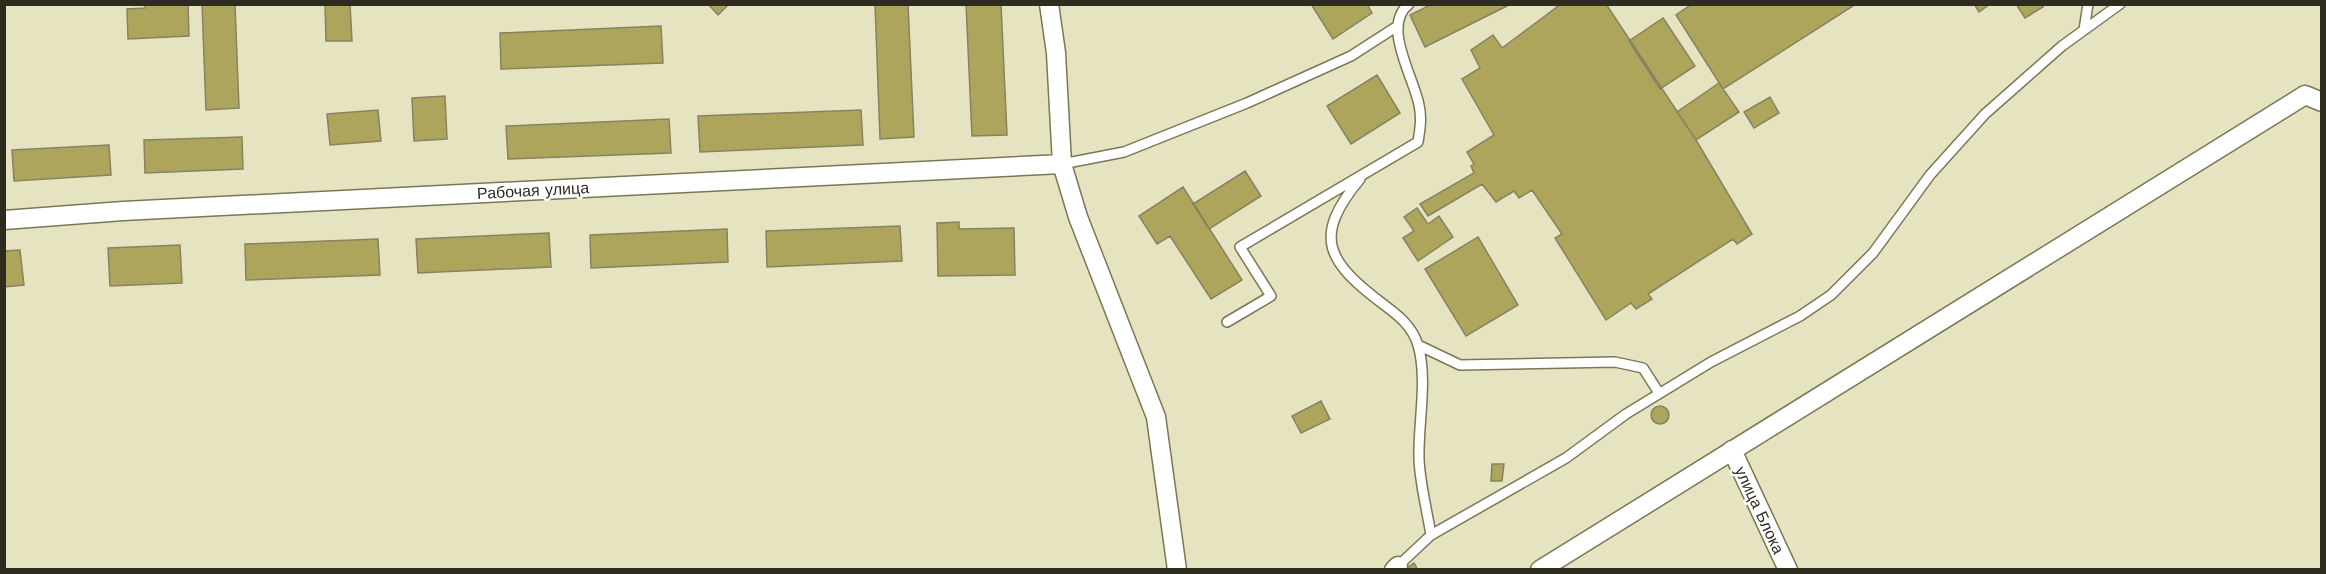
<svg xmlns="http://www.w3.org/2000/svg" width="2326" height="574" font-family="'Work Sans',sans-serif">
<rect width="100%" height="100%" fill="#e6e4c0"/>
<path fill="#aca55b" stroke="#868362" stroke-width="1.5" d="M145 4H188L189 36 128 39 127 9 145 8Z
M202 4H235L239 108 206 110Z
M325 4H350L352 41H326Z
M708 4H729L718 15Z
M875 4H908L914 137 880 139Z
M966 4H1001L1007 135 972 136Z
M1311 4H1367L1372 13 1333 39Z
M1432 4H1511L1425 47 1410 15Z
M1561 4H1606L1696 140 1752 234 1737 244 1733 239 1648 294 1652 299 1636 309 1631 303 1606 320 1555 238 1562 234 1532 190 1519 198 1514 191 1496 202 1482 184 1428 216 1420 204 1474 173 1471 166 1474 164 1467 152 1494 135 1462 79 1480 68 1471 50 1493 35 1502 48Z
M1692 4H1856L1723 89 1676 15Z
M1974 4H1990L1979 12Z
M2016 4H2042L2043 7 2025 18Z
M1663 18 1695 66 1660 89 1629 41Z
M661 26 663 63 501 69 500 33Z
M1377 75 1400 113 1351 144 1327 106Z
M1719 83 1739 112 1696 140 1677 112Z
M445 96 447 139 414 141 412 98Z
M1770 97 1779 113 1754 128 1744 112Z
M378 110 381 141 330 145 327 114Z
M861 110 863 145 700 152 698 116Z
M669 119 671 153 508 159 506 126Z
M242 137 243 169 145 173 144 140Z
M109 145 111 175 14 181 12 150Z
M1245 171 1261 196 1209 229 1193 204Z
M1183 187 1242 280 1211 299 1170 236 1157 244 1139 216Z
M1417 208 1428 224 1439 216 1453 237 1418 261 1403 238 1414 231 1404 217Z
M959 222V229L1014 228 1015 275 938 276 937 223Z
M900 226 902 261 767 267 766 231Z
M727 229 728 262 591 268 590 235Z
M549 233 551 267 418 273 416 239Z
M1478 237 1518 305 1466 336 1425 269Z
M378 239 380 275 246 280 245 244Z
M180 245 182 283 110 286 108 248Z
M20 250 24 285 4 287V251Z
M1321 401 1330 419 1301 433 1292 416Z
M1651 415a9 9 0 1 1 18 0a9 9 0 1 1-18 0Z
M1492 464H1504L1502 481H1491Z
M1414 563 1418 570H1404Z"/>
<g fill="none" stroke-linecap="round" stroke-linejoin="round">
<defs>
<path id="service" d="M2084 30 2088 4
M1062 164 1124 152 1247 103 1351 56 1396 27
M1360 179C1311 238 1328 262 1383 304 1398 315 1412 326 1418 345 1428 380 1418 422 1419 459 1420 484 1427 510 1431 535
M1227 322 1271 296 1240 247 1418 142C1420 129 1422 118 1419 105 1414 77 1381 26 1409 4
M1418 345 1460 365 1615 362 1643 368 1659 393
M1398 566 1431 535 1566 458 1626 414 1711 362 1800 316 1831 295 1873 253 1930 175 1985 114 2062 46 2120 4"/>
<path id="minor" d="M1049 4 1056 53 1062 164 1078 217 1156 417 1177 570
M4 220 123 211 1062 164
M1732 450 1788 570
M1394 570 1398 566
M1540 570 2305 95 2322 102"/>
</defs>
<use href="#service" stroke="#7a7757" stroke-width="12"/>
<use href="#minor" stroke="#7a7757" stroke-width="21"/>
<use href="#service" stroke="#fff" stroke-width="9"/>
<use href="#minor" stroke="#fff" stroke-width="18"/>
</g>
<g text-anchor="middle" stroke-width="5" stroke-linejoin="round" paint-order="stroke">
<g font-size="16" fill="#2e2c1f" stroke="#fff">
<text transform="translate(533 190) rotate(-3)" y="6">Рабочая улица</text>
<text transform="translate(1760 510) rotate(65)" y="6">улица Блока</text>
</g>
</g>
<rect width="2326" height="574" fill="none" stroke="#2e2c1f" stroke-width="12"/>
</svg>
